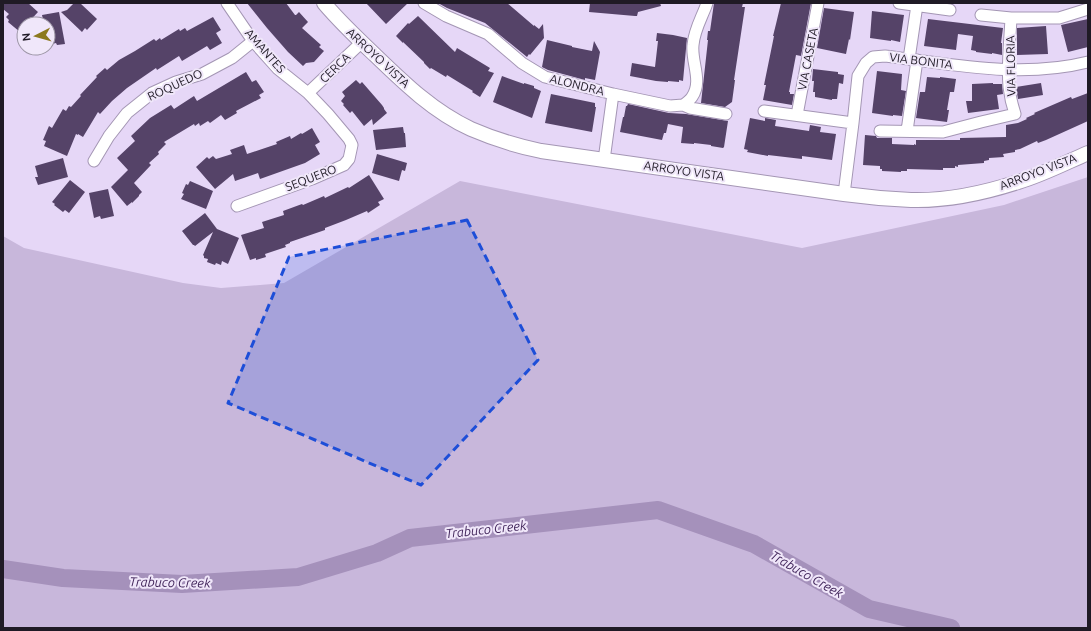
<svg xmlns="http://www.w3.org/2000/svg" width="1091" height="631" font-family="Ubuntu,sans-serif">
<rect width="100%" height="100%" fill="#e6d7f7"/>
<path fill="#c8b7db" d="M1088 177V628H3V236L24 248 183 283 221 288 284 283 460 181 802 248 1004 205Z"/>
<g fill="none" stroke-linecap="round" stroke-linejoin="round">
<path stroke="#a591bb" stroke-width="18" d="M3 569 63 578 182 584 298 577 377 553 410 538 658 510 754 544 869 609 951 628"/>
</g>
<path fill="#554368" d="M3 3H28L38 12 27 24H24V27L20 32 8 22 9 20 6 17 9 14 3 9Z
M74 3H80L97 19 87 30 85 28 82 32 61 12 67 10Z
M247 3H286L295 15H296L299 12 308 22 302 28 321 45 319 47 324 51 314 62 306 63 303 66 288 52 267 28Z
M366 3H408L386 24Z
M438 3H507L534 26V25L539 29 543 24 544 38 530 55 529 54 527 57 485 23 447 8Z
M590 3H660L661 6 638 12 637 16H635L589 12Z
M714 3H743L742 7H745L734 80H735L732 102 725 107 701 103 708 40H707L708 31H710Z
M781 3H811L801 56 796 55 789 92H790V94H794L792 105 763 100 766 85H764L774 36H773L776 24Z
M824 8 854 12 850 40 849 39 846 54 817 48Z
M872 11 904 15 900 42 891 40V41L870 38Z
M59 12 65 44 57 45 56 43 48 45V24H44L42 15Z
M418 16 455 52 457 48 490 68 488 71 494 73 480 97 472 92 473 91 447 75 446 77 431 68 430 69 424 63V62L403 42V43L396 36 408 23 409 24Z
M213 17 221 30 216 33 222 43 210 50 207 46 182 61 179 56 157 70 156 68 127 88 112 101 100 114 98 112 83 137 78 134V135L76 134 67 156 44 146 46 141 43 140 49 126 52 128 63 109 66 111 69 106 71 107 81 96 80 95 97 77 96 76 105 68 107 70 119 60 135 51 154 39 156 41 160 38 161 40 179 29 180 31 185 28 187 31Z
M928 19 1003 28 1001 43H1002V55L992 53V54L976 52V51L971 50 973 36 958 34 956 50 924 46Z
M1088 19V47L1068 52 1061 25Z
M1046 26 1048 54 1017 55V28Z
M657 33 673 35 687 38 683 81 679 80V82L668 81V82L656 81 630 76 632 63 655 67 658 41H656Z
M547 40 572 46V47L592 51 594 41 600 52 595 80 585 78V80L548 70 542 67Z
M813 69 838 72V74L844 75 843 84 839 83 837 99H832V100L815 97V92H813L814 81H812Z
M877 71 902 74 901 90 906 91 902 116 893 115V116L872 113Z
M246 72 252 82 256 80 264 92 259 95 261 98 236 111 237 113 225 120 221 115 210 123 208 121 200 126 199 123 195 126 194 124 164 142 166 144 158 152 159 154 149 163 151 165 134 183 142 192 139 195V196L132 203V202L127 206 111 187 128 170 117 158 135 141 131 136 150 118 171 105 174 109 194 96 197 101Z
M502 76 524 84V83L534 86V88L541 91 532 118 493 102Z
M927 77 940 78V77L956 79 954 92H950L947 110H949L947 122 916 118 920 92H925Z
M356 80 360 84 362 82 382 105 384 108V109L387 113 373 125 372 119 364 126 352 111 350 113 343 105 344 104 341 101 345 96 342 92Z
M993 83V84H1002L1003 94 997 95 999 109 968 113 966 101H972V84Z
M1041 83 1043 95 1018 99 1016 87Z
M1088 93V121L1046 140 1038 143 1037 141 1020 149 1015 150V152L1003 154 1004 157 989 158V160L984 161V163L958 165V167L955 166V168H943V170L907 169V171H901V172L882 171V169H880V166L863 165 865 135 876 136 877 138H892V144L914 145V144L916 145V140H960V138L1006 137V125L1018 123 1027 119 1026 118 1035 114 1034 113 1071 97 1072 99Z
M551 94 595 103V107H596L592 132 545 123Z
M628 104 669 113 686 114 728 121 724 147 723 148 711 146V145L694 143V144L681 143 683 127 668 124 666 133H664L662 140 620 132 623 117H624L626 106H627Z
M750 118 765 121V118L776 120 775 126 809 131 810 125 821 127 820 132 836 134 832 160 802 156V159L768 155V156L747 152 748 150 744 149Z
M403 127 404 133H405L406 147 376 150 373 130Z
M312 128 320 142 315 145 320 154 305 163 260 179 258 173 235 181 233 174 215 189 196 167 207 157 209 159 213 156 216 159 232 154 230 150 244 145 247 154 277 144 276 142 290 136 291 139 301 133 302 134Z
M377 154 407 163 405 171 402 170 399 181 372 173Z
M63 158 68 177 38 185 35 177H38L35 166Z
M369 175 384 199 378 202 380 205 368 213 367 211 346 220 325 228V230L290 242V243L285 245 286 247 265 254 266 257 256 260V258L250 260 241 235 264 228 262 222 284 215 283 211 302 204 303 205 324 196 325 198 348 187 349 188Z
M70 180 85 192 69 213 65 210 63 212 54 205 55 204 52 202Z
M190 181 213 191 206 209 181 199 184 194 182 193 186 184 188 185Z
M108 189 114 216 101 219 100 216 94 218 89 193Z
M205 213 217 229 239 238 228 264 222 261 221 265 216 263 215 265 207 262 208 259 204 258V256L203 255 213 232 195 246 194 245H193L182 231Z"/>
<g fill="none" stroke-linecap="round" stroke-linejoin="round">
<defs>
<path id="minor" d="M227 3 253 41 278 69 308 93 328 114 349 139 352 145 349 159 344 165 312 179 237 206
M424 3 446 16 488 34 522 63 545 77 613 94 670 106 683 105 690 108 726 114
M899 3 950 10
M981 15 1011 18H1059L1088 9
M909 59 917 5
M308 93 362 42
M683 105C686 103 690 100 692 97 703 81 691 62 693 45 694 31 701 19 706 6L707 3
M764 111 853 123
M797 115 818 3
M880 131 943 132 981 122 1015 114C1012 105 1010 96 1009 87 1007 64 1010 41 1011 18
M907 131 917 60
M604 160 613 94
M94 161 109 136 127 113 152 93 176 82 202 74 232 58 253 41
M844 194 853 123 858 76 866 63 873 57 885 56C952 64 1020 79 1088 62"/>
<path id="tertiary" d="M324 3C340 22 357 38 375 55 405 84 434 112 471 129 494 139 517 146 541 151L844 194C866 197 888 199 911 200 946 201 984 193 1018 182 1042 175 1065 163 1088 153"/>
</defs>
<use href="#minor" stroke="#a496b4" stroke-width="13"/>
<use href="#tertiary" stroke="#a496b4" stroke-width="16"/>
<use href="#minor" stroke="#fff" stroke-width="11"/>
<use href="#tertiary" stroke="#fff" stroke-width="14"/>
</g>
<path fill="#1d4ed8" fill-opacity="0.2" stroke="#1d4ed8" stroke-width="3" stroke-dasharray="8 5" stroke-linejoin="round" d="M467 220 538 360 421 485 228 403 289 257Z"/>
<g text-anchor="middle" stroke-width="4" stroke-linejoin="round" paint-order="stroke">
<g font-size="12" fill="#1f1a25" stroke="#f0e7fa">
<text transform="translate(265 51) rotate(49)" y="4">AMANTES</text>
<text transform="translate(378 58) rotate(43)" y="4">ARROYO VISTA</text>
<text transform="translate(808 59) rotate(-79)" y="4">VIA CASETA</text>
<text transform="translate(921 61) rotate(7)" y="4">VIA BONITA</text>
<text transform="translate(1011 66) rotate(-91)" y="4">VIA FLORIA</text>
<text transform="translate(335 68) rotate(-44)" y="4">CERCA</text>
<text transform="translate(175 85) rotate(-25)" y="4">ROQUEDO</text>
<text transform="translate(577 85) rotate(14)" y="4">ALONDRA</text>
<text transform="translate(684 171) rotate(8)" y="4">ARROYO VISTA</text>
<text transform="translate(1038 172) rotate(-21)" y="4">ARROYO VISTA</text>
<text transform="translate(311 178) rotate(-21)" y="4">SEQUERO</text>
</g>
<g font-size="13" font-style="italic" fill="#42265b" stroke="#f0e7fa">
<text transform="translate(486 529) rotate(-6)" y="5">Trabuco Creek</text>
<text transform="translate(807 574) rotate(30)" y="5">Trabuco Creek</text>
<text transform="translate(170 582) rotate(1)" y="5">Trabuco Creek</text>
</g>
</g>
<rect width="1091" height="631" fill="none" stroke="#1f1a25" stroke-width="8"/>
<g transform="translate(36 36) rotate(264)"><circle r="19" fill="#f0e7fa" stroke="#9c95a5"/>
<path d="M0-3L7 15L0 10L-7 15Z" fill="#8c791e"/>
<text y="-6" font-size="11" font-weight="bold" text-anchor="middle" fill="#1f1a25">N</text>
</g>
</svg>
